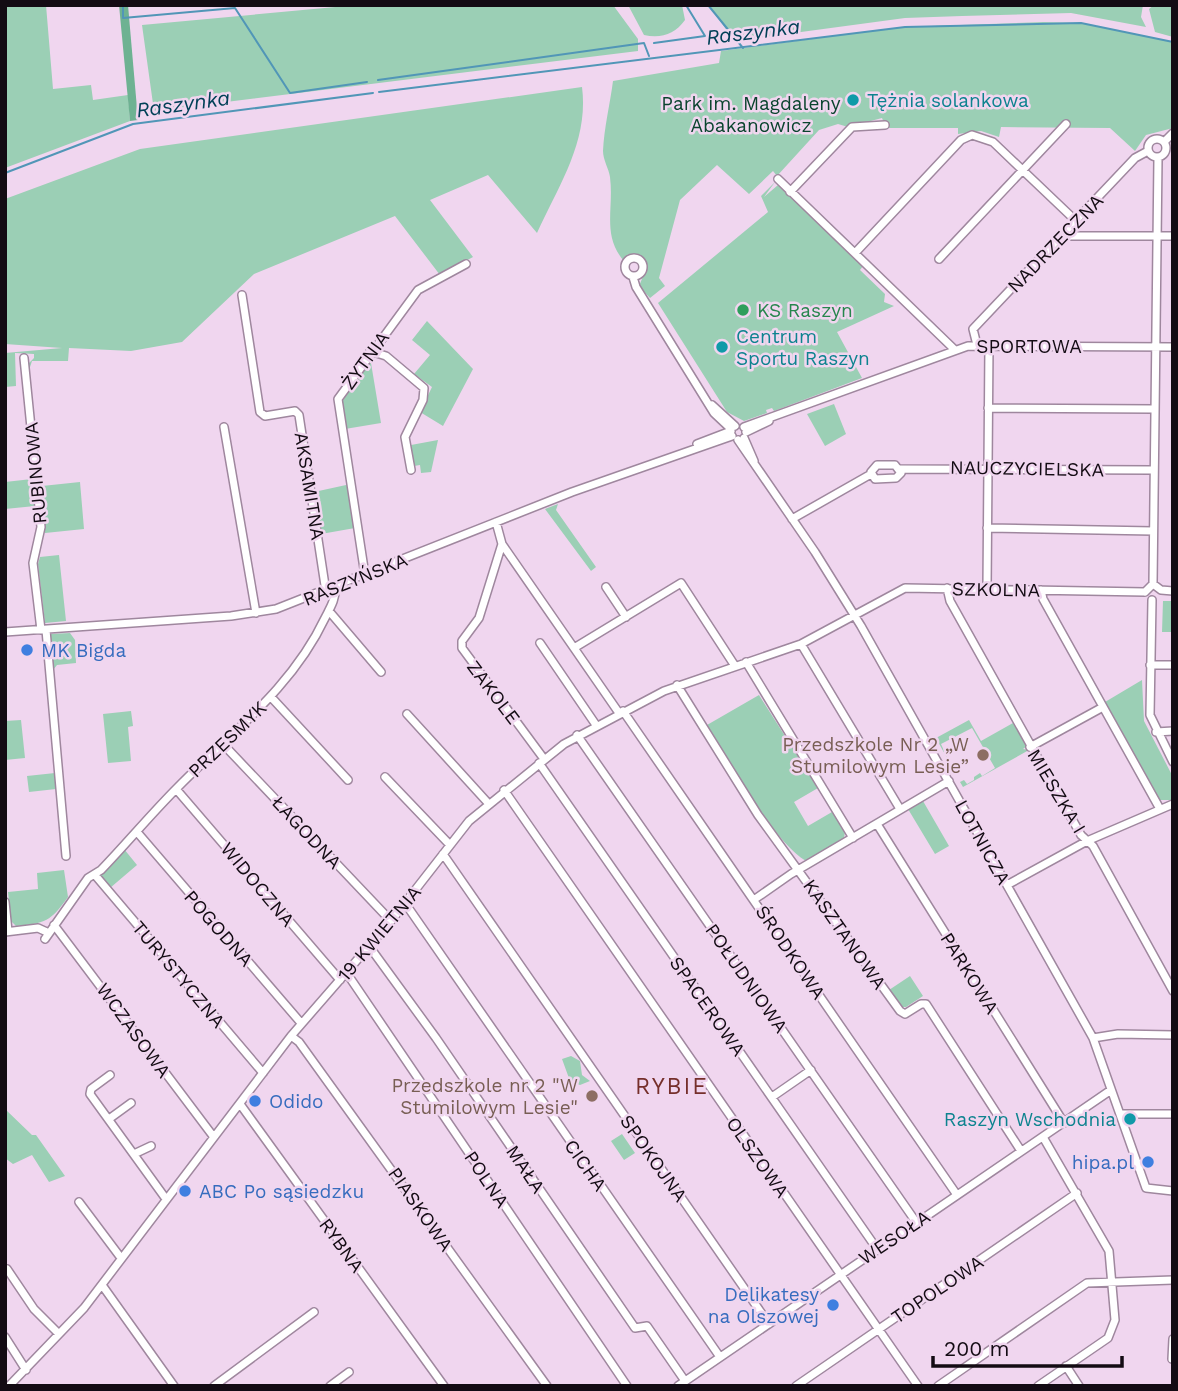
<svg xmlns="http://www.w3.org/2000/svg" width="1178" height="1391" font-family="'Work Sans',sans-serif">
<rect width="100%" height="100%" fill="#f0d6ef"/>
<path fill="#9bcfb5" d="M5 5H46L53 89 91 85 93 100 128 95 130 121 5 168Z
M357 5H613L638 39V51L154 111 142 25Z
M628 5H682L685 20C675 34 661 39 644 35Z
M708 5H1143L1141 17 1146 27 1071 13 962 16 905 18 735 41Z
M1154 5H1173V37L1155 32 1149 9Z
M1043 22 1081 23 1173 42V128L1146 135 1135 151 1110 128 1001 127 999 137 981 131 958 134V128H886L882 118 848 127 838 124 819 130 777 176 773 171 749 194 717 165 680 200 659 278 665 286 650 298 639 286 647 267 645 262 633 254 623 260C602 234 614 209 610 177 609 169 603 160 603 151 604 128 610 104 613 81L719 63 721 51 903 27Z
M582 87C589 141 559 185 537 233L488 175 430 200 473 257 440 275 395 216 254 274 182 342 131 351 69 348 68 361H32L28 373V364L34 358V354L15 353 16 386 5 387V353L62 348 5 344V199L140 149Z
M775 182 764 197 778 185 863 266 860 270 885 294 884 302 894 306 837 332 862 378 774 411 772 408 766 410 767 413 744 421 727 412 658 303 768 212 761 196Z
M427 321 473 369 443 426 420 412 432 387 414 374 430 355 412 340Z
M370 357 381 423 345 429 342 402Z
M834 404 846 434 825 446 807 414Z
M438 440 431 472 421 473 420 465 414 466 411 445Z
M32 479 35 506 5 509V482Z
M80 482 84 529 45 533 42 486Z
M346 485 349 486 355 528 321 534 314 492Z
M558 504 556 510 596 567 591 571 545 509Z
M59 555 66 621 45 623 38 564 40 557Z
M1163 601H1173V632H1162Z
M70 633 75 640 76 663 57 665 53 670 51 651 58 644H51L50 634Z
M1142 680 1144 721 1173 777V800H1160L1156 794 1105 702Z
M759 695 818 788 794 802 808 826 832 812 845 832 844 838 806 861C772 841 730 760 707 725Z
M131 711 133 726 128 727 131 761 108 763 103 714Z
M21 720 25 758 5 760V721Z
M969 720 981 741 1013 723 1027 746 1023 749 1029 750 963 787 960 782 964 780 967 784 974 780V777L980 773 982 776 995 768 972 728 941 744 948 760 936 738Z
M55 773 56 789 29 792 27 776Z
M923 801 949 846 935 854 908 809Z
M124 849 137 865 110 888 100 875Z
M64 870 68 897C50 922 46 923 16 926L11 921 8 892 38 889 37 873Z
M910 976 923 996 906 1007H901L889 990Z
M571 1056 580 1061 582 1075 590 1081 580 1085 570 1081 562 1059Z
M5 1109 32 1135H36L65 1176 49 1182 32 1155 13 1164 5 1158Z
M622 1134 635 1153 624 1160 611 1141Z"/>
<path fill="#6eb292" d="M119 5H128L138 120 130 121Z"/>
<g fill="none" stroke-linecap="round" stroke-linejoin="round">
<path stroke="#5196b7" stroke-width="2" d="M123 5V18L235 8 290 93 367 82
M708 5 743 48
M654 43 705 36 686 5
M378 80 644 43 649 56
M379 92 905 27 1081 23 1173 42
M5 173 133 124 373 93"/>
<defs>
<path id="minor" d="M1148 148a9 9 0 1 1 18 0a9 9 0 1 1-18 0Z
M1164 142 1173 133
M778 179 955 350
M790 192 852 127 885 125
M1062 236H1173
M855 253 961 140 972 135 993 142 1076 221
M625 267a9 9 0 1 1 18 0a9 9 0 1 1-18 0Z
M939 259 1066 124
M633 277 636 287 714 413 731 429
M242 295 260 412 265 416 295 411 299 415 326 592
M976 341 973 329 1135 158 1148 151
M370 351 386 356 424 388 423 400 405 437 411 470
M24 358 41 527 33 563 41 630
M712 405 735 426
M988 408 1154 409
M224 427 256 613
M744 427 968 346 1173 347
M746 432 769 421
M744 438 754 461
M738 440 815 552 861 626 1093 1038 1146 1188 1173 1191
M697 444 731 431
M877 465H895L901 473 896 478 875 479 871 472Z
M900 469 1153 470
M792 519 871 474
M496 522 502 544 619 713
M987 528 1153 531
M502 544 479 618 462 641V648L544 759
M365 575 338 399 418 290 466 264
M1153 584 1158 158
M606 587 626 617
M947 588 950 601 1081 835 1093 846 1173 991
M987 589 989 345
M1041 590 1043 599 1160 809
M1145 592 1153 584 1161 590 1173 591
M1152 600 1150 715 1173 762
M329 611 381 672
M46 630 66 856
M5 632 231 616 276 609 572 492 732 436
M540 643 596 725
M801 644 900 809
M574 648 681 583 735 666
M746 662 853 838
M1150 665H1173
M677 685 758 815 900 1011 905 1014 921 1004H926L1021 1151
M271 697 348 780
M623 711 957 1195
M407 714 488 803
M1156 732 1173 731
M577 735 916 1222
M222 743 391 921
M1030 747 1103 707
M539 763 877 1249
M385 777 450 845
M176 789 340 980
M504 790 918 1386
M877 824 1064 1123
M137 832 301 1023
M443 854 769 1324
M95 875 263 1073
M1007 885 1087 841 1173 804
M755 899 791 874 949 781
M5 902 8 931
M405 903 720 1357
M54 925 213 1136
M5 932 38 928 49 933
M45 939 88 878 101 870C127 843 151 814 178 787 231 733 292 688 325 618 330 608 336 599 335 588
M369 946 436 1038 635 1328 647 1326 685 1381
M346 972 627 1386
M291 1036 299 1042 547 1386
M1093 1038 1118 1034 1173 1035
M110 1075 91 1089 90 1094 166 1199
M772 1097 811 1070
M240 1104 444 1386
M1121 1114H1173
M109 1119 131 1103
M134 1154 151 1146
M79 1202 121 1258
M7 1269 34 1309 59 1334
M102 1285 174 1386
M5 1337 26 1370
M1172 1359 1173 1339
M1066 1366 1079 1386
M9 1386 84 1308 291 1036 391 921 469 821 564 744 664 691 801 644 905 588 1145 592
M214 1386 314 1312
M330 1386 349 1372
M678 1386 1111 1090
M796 1386 1077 1193
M938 1386 1087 1283 1173 1280
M1038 1386 1108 1338 1115 1320 1109 1251 1043 1137"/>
</defs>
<use href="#minor" stroke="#9f879e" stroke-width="10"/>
<use href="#minor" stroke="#fff" stroke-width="7"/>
</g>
<g fill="#0f9aa8" stroke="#f0d6ef" stroke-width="2.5">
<circle cx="853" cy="100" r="7"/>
<circle cx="722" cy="347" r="7"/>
<circle cx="1130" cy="1119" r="7"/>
</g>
<circle fill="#2e9e5b" stroke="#f0d6ef" stroke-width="2.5" cx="743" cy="310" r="7"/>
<g fill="#3f7fe0" stroke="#f0d6ef" stroke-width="2.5">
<circle cx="27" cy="650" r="7"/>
<circle cx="255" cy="1101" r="7"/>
<circle cx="1148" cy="1162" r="7"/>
<circle cx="185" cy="1191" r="7"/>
<circle cx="833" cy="1305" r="7"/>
</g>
<g fill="#8d6e63" stroke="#f0d6ef" stroke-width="2.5">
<circle cx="983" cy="755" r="7"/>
<circle cx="592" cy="1096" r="7"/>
</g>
<g text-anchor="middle" stroke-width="5" stroke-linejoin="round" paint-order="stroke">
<g font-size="19" fill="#0d838f" stroke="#f0d6ef" text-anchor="start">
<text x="867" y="107">Tężnia solankowa</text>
<text x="736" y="343">Centrum<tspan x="736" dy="22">Sportu Raszyn</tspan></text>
<text x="1116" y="1126" text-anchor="end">Raszyn Wschodnia</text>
</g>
<g font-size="19" fill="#0a442e" stroke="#f0d6ef">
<text x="751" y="110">Park im. Magdaleny<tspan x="751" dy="22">Abakanowicz</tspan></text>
</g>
<g font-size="19" fill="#130b13" stroke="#f0d6ef">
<text transform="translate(1055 243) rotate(-46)" y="7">NADRZECZNA</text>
<text x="1029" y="353">SPORTOWA</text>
<text transform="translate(365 360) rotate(-54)" y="7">ŻYTNIA</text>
<text transform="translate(1027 468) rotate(1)" y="7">NAUCZYCIELSKA</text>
<text transform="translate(35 473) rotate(-95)" y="7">RUBINOWA</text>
<text transform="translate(310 486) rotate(81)" y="7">AKSAMITNA</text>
<text transform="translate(355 579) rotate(-22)" y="7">RASZYŃSKA</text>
<text transform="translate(996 589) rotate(1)" y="7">SZKOLNA</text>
<text transform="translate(494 692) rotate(53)" y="7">ZAKOLE</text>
<text transform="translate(227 739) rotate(-44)" y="7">PRZESMYK</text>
<text transform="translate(1057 791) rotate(59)" y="7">MIESZKA I</text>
<text transform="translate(307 832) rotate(47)" y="7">ŁAGODNA</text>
<text transform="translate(983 842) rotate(61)" y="7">LOTNICZA</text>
<text transform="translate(258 884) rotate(50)" y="7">WIDOCZNA</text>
<text transform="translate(219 928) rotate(49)" y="7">POGODNA</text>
<text transform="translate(379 933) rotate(-50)" y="7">19 KWIETNIA</text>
<text transform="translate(845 934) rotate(55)" y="7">KASZTANOWA</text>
<text transform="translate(791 952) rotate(56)" y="7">ŚRODKOWA</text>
<text transform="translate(970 973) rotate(58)" y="7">PARKOWA</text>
<text transform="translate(179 974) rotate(50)" y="7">TURYSTYCZNA</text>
<text transform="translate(747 978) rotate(55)" y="7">POŁUDNIOWA</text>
<text transform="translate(708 1006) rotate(55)" y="7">SPACEROWA</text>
<text transform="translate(134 1030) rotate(54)" y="7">WCZASOWA</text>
<text transform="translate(758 1157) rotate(55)" y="7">OLSZOWA</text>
<text transform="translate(654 1158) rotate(55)" y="7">SPOKOJNA</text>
<text transform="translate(586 1165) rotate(55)" y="7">CICHA</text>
<text transform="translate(526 1169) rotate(56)" y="7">MAŁA</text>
<text transform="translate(487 1179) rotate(56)" y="7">POLNA</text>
<text transform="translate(421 1209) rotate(55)" y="7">PIASKOWA</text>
<text transform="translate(894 1237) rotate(-34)" y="7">WESOŁA</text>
<text transform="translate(342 1245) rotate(54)" y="7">RYBNA</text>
<text transform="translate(937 1289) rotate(-34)" y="7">TOPOLOWA</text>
</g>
<g font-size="19" fill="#27864d" stroke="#f0d6ef" text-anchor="start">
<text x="757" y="317">KS Raszyn</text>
</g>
<g font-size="19" fill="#366cbe" stroke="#f0d6ef" text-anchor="start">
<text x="41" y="657">MK Bigda</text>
<text x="269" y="1108">Odido</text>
<text x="1134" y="1169" text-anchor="end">hipa.pl</text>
<text x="199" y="1198">ABC Po sąsiedzku</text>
<text x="819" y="1301" text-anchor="end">Delikatesy<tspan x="819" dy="22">na Olszowej</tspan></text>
</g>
<g font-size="19" fill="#785e54" stroke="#f0d6ef" text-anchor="end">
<text x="969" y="751">Przedszkole Nr 2 „W<tspan x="969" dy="22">Stumilowym Lesie”</tspan></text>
<text x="578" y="1092">Przedszkole nr 2 "W<tspan x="578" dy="22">Stumilowym Lesie"</tspan></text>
</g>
<g font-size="21" font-style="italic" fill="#014057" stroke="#f0d6ef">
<text transform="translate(753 32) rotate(-7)" y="7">Raszynka</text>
<text transform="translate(183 104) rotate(-8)" y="7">Raszynka</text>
</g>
<g font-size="23" letter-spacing="2" fill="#752f2b" stroke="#f0d6ef">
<text x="672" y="1094">RYBIE</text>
</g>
</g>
<rect width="1178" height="1391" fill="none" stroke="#130b13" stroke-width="14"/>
<path d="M933 1356v10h189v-10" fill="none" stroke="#130b13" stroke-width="3.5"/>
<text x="944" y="1356" font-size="21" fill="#130b13" stroke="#f0d6ef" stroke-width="5" paint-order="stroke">200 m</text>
</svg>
